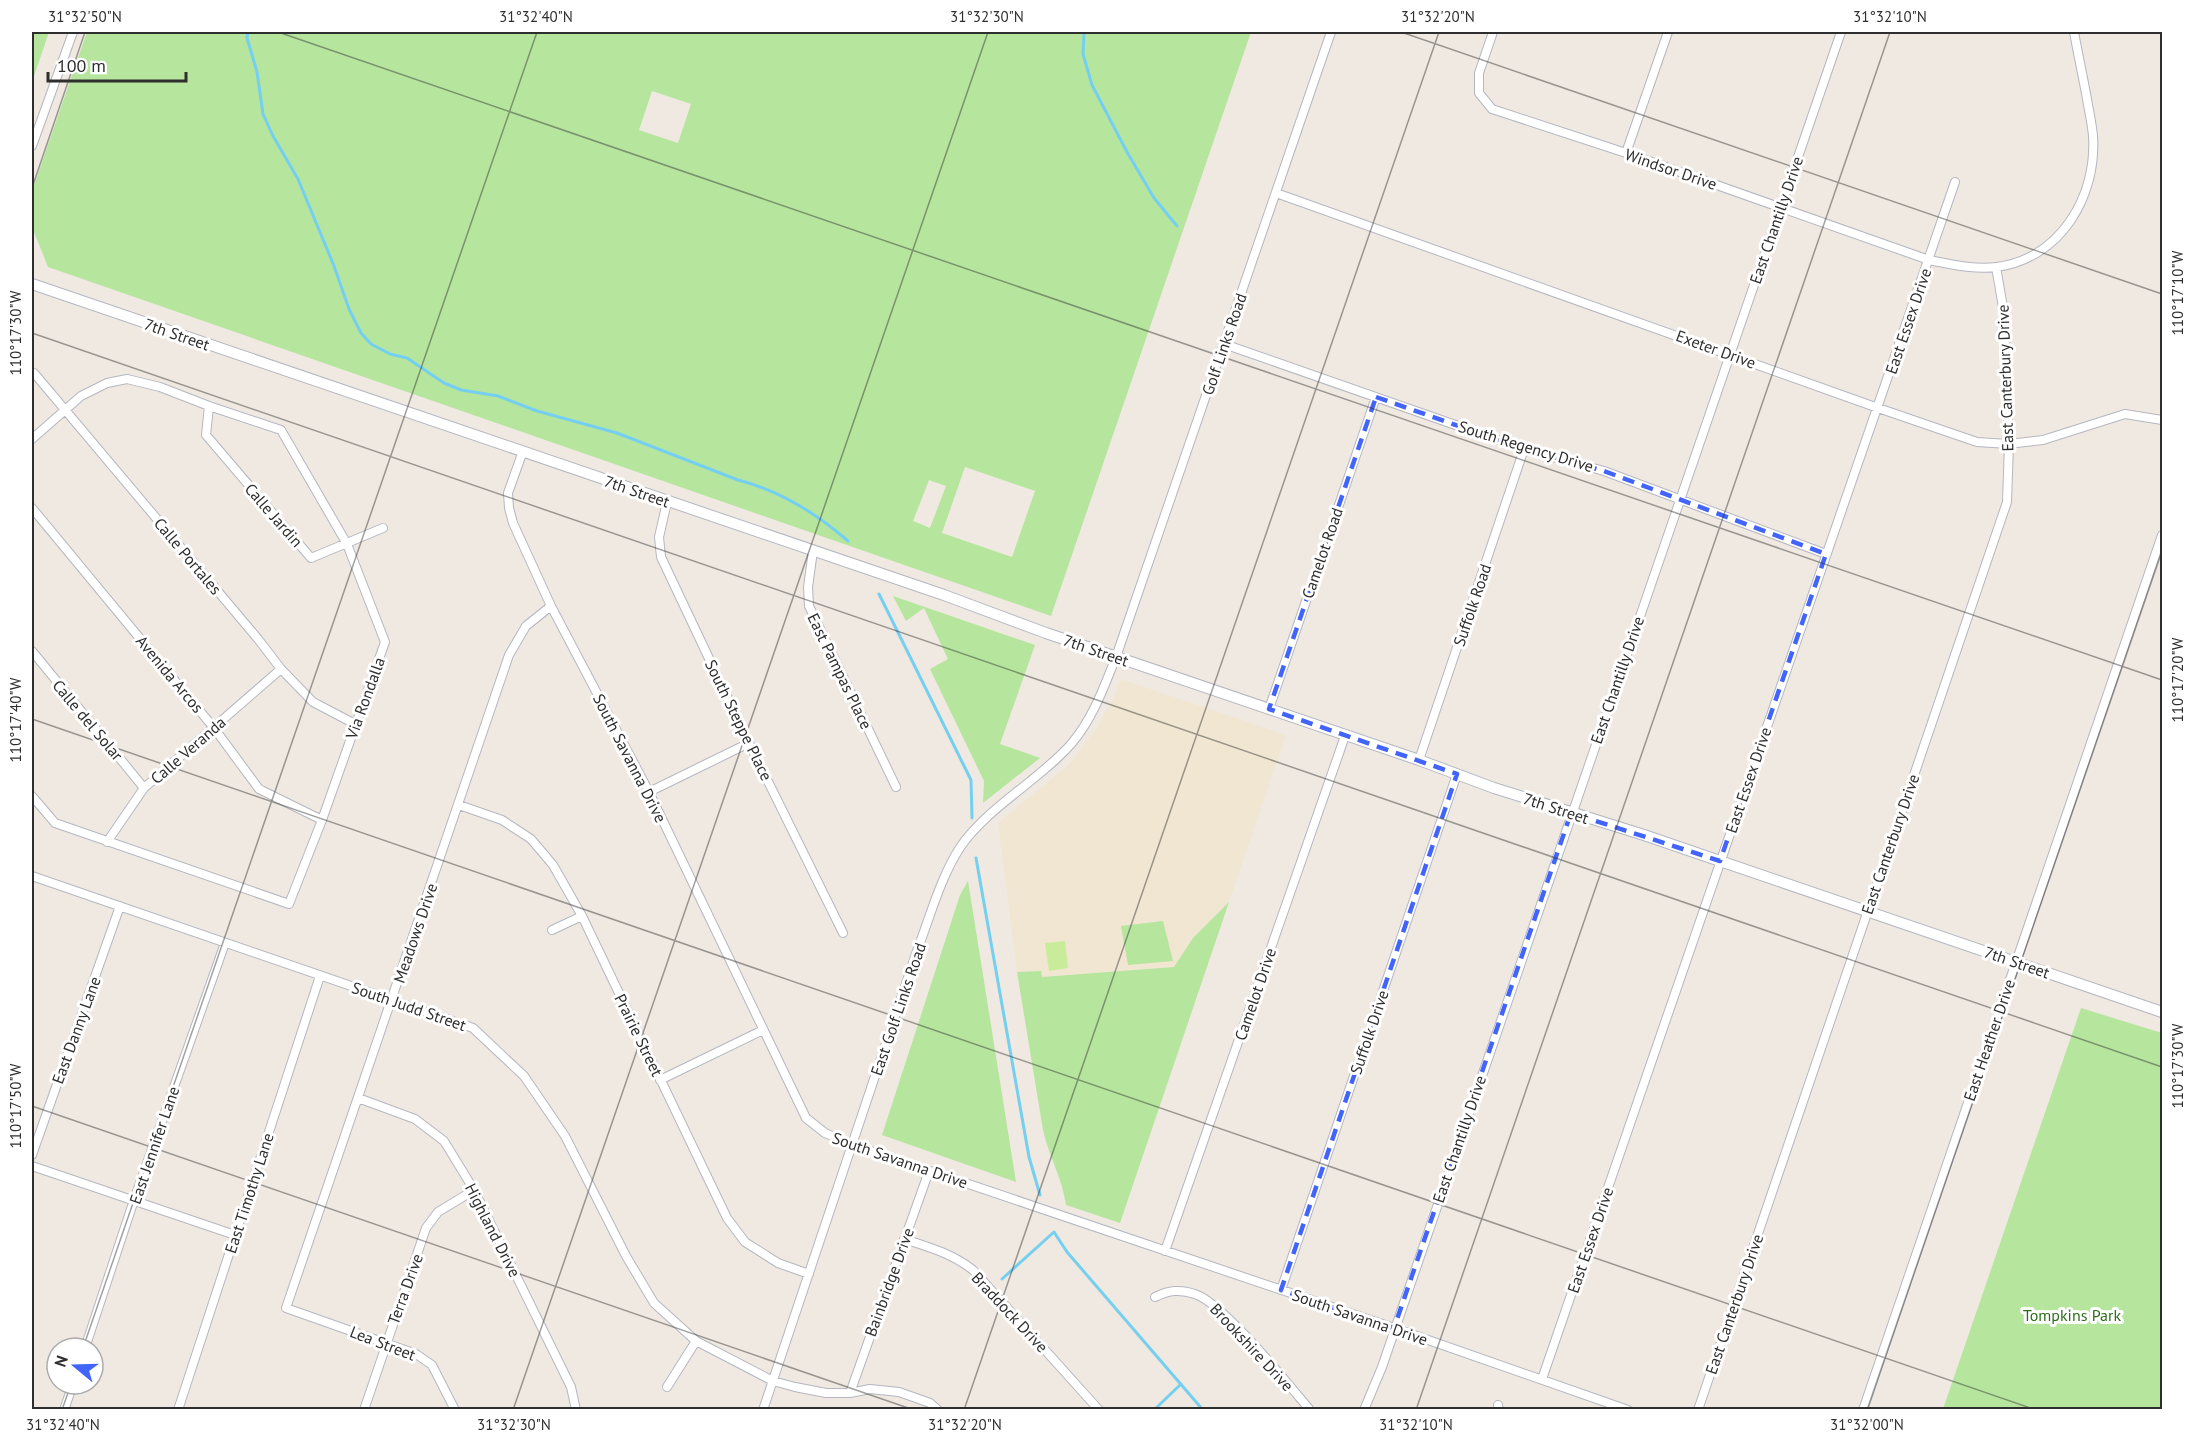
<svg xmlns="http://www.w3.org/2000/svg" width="2194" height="1441" font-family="'PT Sans',sans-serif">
<rect width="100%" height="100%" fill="#efe9e1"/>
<path fill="#f0e6d1" d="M1123 680 1286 735 1229 902 1193 938 1175 967 1042 977 1041 971 1017 972 998 823 1069 765 1098 726 1114 697 1119 682Z"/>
<path fill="#b6e59e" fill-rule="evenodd" d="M32 32H49L32 82Z
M87 32H1251L1051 616 48 267 32 227V191ZM652 91 691 104 678 143 639 130ZM965 467 1035 491 1012 557 942 533ZM929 480 946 486 930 528 913 521Z
M893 596 1035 645 1000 744 1040 758 983 803 984 781 930 669 948 659 924 608 906 621Z
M968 881 1016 1182 882 1135 960 895Z
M1229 902 1120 1223 1066 1205C1062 1178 1049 1156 1043 1130L1017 972 1041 971 1042 977 1174 967 1193 938Z
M1163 921 1173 961 1128 965 1121 926Z
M2081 1008 2162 1033V1409H1943Z"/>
<path fill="#c9ec9a" d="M1065 941 1068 968 1049 971 1045 943Z"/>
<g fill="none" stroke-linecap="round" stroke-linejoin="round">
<path stroke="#75cff0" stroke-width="3" d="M248 32 247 38 257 72 263 114 273 136 298 179 334 266 349 309 361 333 371 344 390 354 407 358 444 383 461 390 498 396 537 411 617 433 738 480C778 490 817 514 848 541
M1084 32 1083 54 1092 85 1127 152 1154 198 1177 226
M879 594 971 780 972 818
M976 858 1029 1157 1040 1195
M1002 1279 1054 1232 1067 1252 1203 1410
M1154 1410 1181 1384"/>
<defs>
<path id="minor" d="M1493 32 1479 73V93L1492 109 1626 153 1929 260C1950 264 1974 270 1997 267 2061 258 2097 196 2093 136 2092 124 2089 111 2087 99 2083 77 2078 54 2074 32
M32 146 73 32
M1626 153 1668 32
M1276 193 1878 408 1977 442 2009 444 2043 440 2125 414 2162 420
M1224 344 1524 449 1604 471 1826 554
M34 373 258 639 281 669 313 702 355 724
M209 406 206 435 311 558 383 528
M32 439 81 396 107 383 127 379 160 387 209 406 281 430 347 544 385 642 322 820 289 904 55 823 32 796
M523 451 508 493 509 508 513 523 551 606 649 792 806 1118 825 1133 853 1145 1394 1328 1628 1410
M667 502 659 537 661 557 749 743 843 933
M32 508 214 728 259 789 322 820
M813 551 808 587 809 606 896 787
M32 651 144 788
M1269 709 1376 397
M1419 760 1524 449
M649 792 749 743
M459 805 502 820 531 839 553 865 582 916 727 1218 745 1242 778 1263 809 1274
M107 842 144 788 281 669
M32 876 473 1028 524 1076 565 1136 626 1256 654 1303 696 1341 773 1381 795 1387 826 1393H850L870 1389 899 1392 930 1403 938 1410
M552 930 582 916
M660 1080 763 1030
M358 1098 415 1119 444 1141 474 1190 571 1387 576 1410
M32 1155 120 906
M32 1166 235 1235
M904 1239C929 1247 953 1254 973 1270L1099 1410
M1165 1251 1345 736
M1281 1290 1457 774
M1155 1297C1169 1290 1180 1289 1195 1294 1223 1303 1288 1384 1310 1410
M85 1348 134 1200 225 943
M1542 1379 1955 182
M667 1387 696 1341
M850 1393 929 1171
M1498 1405 1499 1410
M64 1410 73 1384
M178 1410 320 976
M364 1410 426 1228 438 1212 474 1190
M455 1410 432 1365 416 1354 286 1308 509 655 526 626 551 606
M763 1410 918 948C931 914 941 876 961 846 988 807 1041 779 1072 743 1093 718 1104 687 1116 657L1331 32
M1364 1410 1382 1367 1841 32
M1698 1410 2007 502 2009 444 2004 313 1996 267
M1863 1410 2162 535"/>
<path id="secondary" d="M32 284 944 595 1046 633 1419 760 1494 788 1644 835 2162 1012"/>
</defs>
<use href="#minor" stroke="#b4b7c1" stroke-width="10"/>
<use href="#secondary" stroke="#b4b7c1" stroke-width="12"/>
<use href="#minor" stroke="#fff" stroke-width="8"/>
<use href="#secondary" stroke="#fff" stroke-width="10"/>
</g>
<path fill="none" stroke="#4264fb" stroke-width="4.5" stroke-dasharray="12 8" stroke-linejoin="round" d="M1376 397 1524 449 1604 471 1826 554 1720 861 1571 813 1394 1328 1281 1290 1457 774 1269 709Z"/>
<path fill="none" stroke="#2e2e2e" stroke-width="1.5" stroke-opacity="0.45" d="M278 32 2162 680M1401 32 2162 294M32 188 85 32M32 333 2162 1067M32 719 2036 1410M32 1106 914 1410M83 1348 537 32M62 1410 71 1384M513 1410 988 32M964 1410 1439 32M1416 1410 1890 32M1867 1410 2162 551"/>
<g text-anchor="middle" stroke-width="6" stroke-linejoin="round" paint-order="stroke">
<g font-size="16" fill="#2e2e2e" stroke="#fff">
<text transform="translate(1671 169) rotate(19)" y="6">Windsor Drive</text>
<text transform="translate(1776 220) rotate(-71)" y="6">East Chantilly Drive</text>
<text transform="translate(1908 321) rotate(-71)" y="6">East Essex Drive</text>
<text transform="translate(177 334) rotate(19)" y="6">7th Street</text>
<text transform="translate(1224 344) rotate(-71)" y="6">Golf Links Road</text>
<text transform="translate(1716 349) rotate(20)" y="6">Exeter Drive</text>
<text transform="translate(2005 378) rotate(-92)" y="6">East Canterbury Drive</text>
<text transform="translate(1526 446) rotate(17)" y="6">South Regency Drive</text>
<text transform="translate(637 491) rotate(19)" y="6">7th Street</text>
<text transform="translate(274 515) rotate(49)" y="6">Calle Jardin</text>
<text transform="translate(1322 553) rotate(-71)" y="6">Camelot Road</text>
<text transform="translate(188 556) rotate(50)" y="6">Calle Portales</text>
<text transform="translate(1472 605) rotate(-71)" y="6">Suffolk Road</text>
<text transform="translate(1096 650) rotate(19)" y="6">7th Street</text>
<text transform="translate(840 671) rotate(64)" y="6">East Pampas Place</text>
<text transform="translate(170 674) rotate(50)" y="6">Avenida Arcos</text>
<text transform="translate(1617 680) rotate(-71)" y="6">East Chantilly Drive</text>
<text transform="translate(365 698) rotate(-70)" y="6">Via Rondalla</text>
<text transform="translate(88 720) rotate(50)" y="6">Calle del Solar</text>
<text transform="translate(739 720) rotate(64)" y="6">South Steppe Place</text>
<text transform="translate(188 750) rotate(-41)" y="6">Calle Veranda</text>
<text transform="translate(630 758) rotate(63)" y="6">South Savanna Drive</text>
<text transform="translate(1748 780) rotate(-71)" y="6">East Essex Drive</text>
<text transform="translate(1556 808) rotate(18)" y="6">7th Street</text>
<text transform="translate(1890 844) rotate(-71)" y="6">East Canterbury Drive</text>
<text transform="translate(415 933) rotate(-71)" y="6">Meadows Drive</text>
<text transform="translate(2017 962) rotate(19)" y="6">7th Street</text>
<text transform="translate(1255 994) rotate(-71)" y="6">Camelot Drive</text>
<text transform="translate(409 1006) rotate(19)" y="6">South Judd Street</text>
<text transform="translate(898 1009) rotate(-71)" y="6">East Golf Links Road</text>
<text transform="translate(76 1030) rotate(-70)" y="6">East Danny Lane</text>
<text transform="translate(1369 1032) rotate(-71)" y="6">Suffolk Drive</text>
<text transform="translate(639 1035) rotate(64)" y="6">Prairie Street</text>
<text transform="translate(1989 1040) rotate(-71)" y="6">East Heather Drive</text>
<text transform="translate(1459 1139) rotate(-71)" y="6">East Chantilly Drive</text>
<text transform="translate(154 1145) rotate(-71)" y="6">East Jennifer Lane</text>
<text transform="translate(900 1160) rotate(19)" y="6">South Savanna Drive</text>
<text transform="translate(249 1193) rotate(-72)" y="6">East Timothy Lane</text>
<text transform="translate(493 1230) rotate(63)" y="6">Highland Drive</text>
<text transform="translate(1590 1240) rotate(-71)" y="6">East Essex Drive</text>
<text transform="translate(889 1282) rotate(-70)" y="6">Bainbridge Drive</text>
<text transform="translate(405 1289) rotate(-70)" y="6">Terra Drive</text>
<text transform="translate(1734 1304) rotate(-71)" y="6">East Canterbury Drive</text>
<text transform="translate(1010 1312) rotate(47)" y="6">Braddock Drive</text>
<text transform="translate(1360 1317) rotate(19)" y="6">South Savanna Drive</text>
<text transform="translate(383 1343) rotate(21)" y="6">Lea Street</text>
<text transform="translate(1252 1347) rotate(47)" y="6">Brookshire Drive</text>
</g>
<g font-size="16" fill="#2c6e1b" stroke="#fff">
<text x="2072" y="1321">Tompkins Park</text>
</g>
</g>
<rect width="2194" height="1441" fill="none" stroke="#ffffff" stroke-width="66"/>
<g transform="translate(75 1366) rotate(289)"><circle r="28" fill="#ffffff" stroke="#ababab" stroke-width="1.5"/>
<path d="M0-4.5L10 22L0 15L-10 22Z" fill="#4264fb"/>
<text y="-9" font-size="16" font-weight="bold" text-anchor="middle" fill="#2e2e2e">N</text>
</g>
<path d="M48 72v9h138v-9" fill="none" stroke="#2e2e2e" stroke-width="3"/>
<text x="57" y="72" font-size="18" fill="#2e2e2e" stroke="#ffffff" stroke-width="4.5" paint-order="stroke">100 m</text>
<rect x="33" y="33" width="2128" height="1375" fill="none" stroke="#2e2e2e" stroke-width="2"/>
<g font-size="15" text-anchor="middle" fill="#2e2e2e">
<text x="85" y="22">31°32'50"N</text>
<text x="536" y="22">31°32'40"N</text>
<text x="987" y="22">31°32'30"N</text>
<text x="1438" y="22">31°32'20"N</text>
<text x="1890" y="22">31°32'10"N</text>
<text transform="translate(2178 293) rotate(-90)" y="5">110°17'10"W</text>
<text transform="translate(16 333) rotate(-90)" y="5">110°17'30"W</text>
<text transform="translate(2178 680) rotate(-90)" y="5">110°17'20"W</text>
<text transform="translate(16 720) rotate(-90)" y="5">110°17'40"W</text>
<text transform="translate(2178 1066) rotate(-90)" y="5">110°17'30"W</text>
<text transform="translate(16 1106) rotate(-90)" y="5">110°17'50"W</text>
<text x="63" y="1430">31°32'40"N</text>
<text x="514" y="1430">31°32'30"N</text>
<text x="965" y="1430">31°32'20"N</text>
<text x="1416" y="1430">31°32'10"N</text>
<text x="1867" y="1430">31°32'00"N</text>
</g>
</svg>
